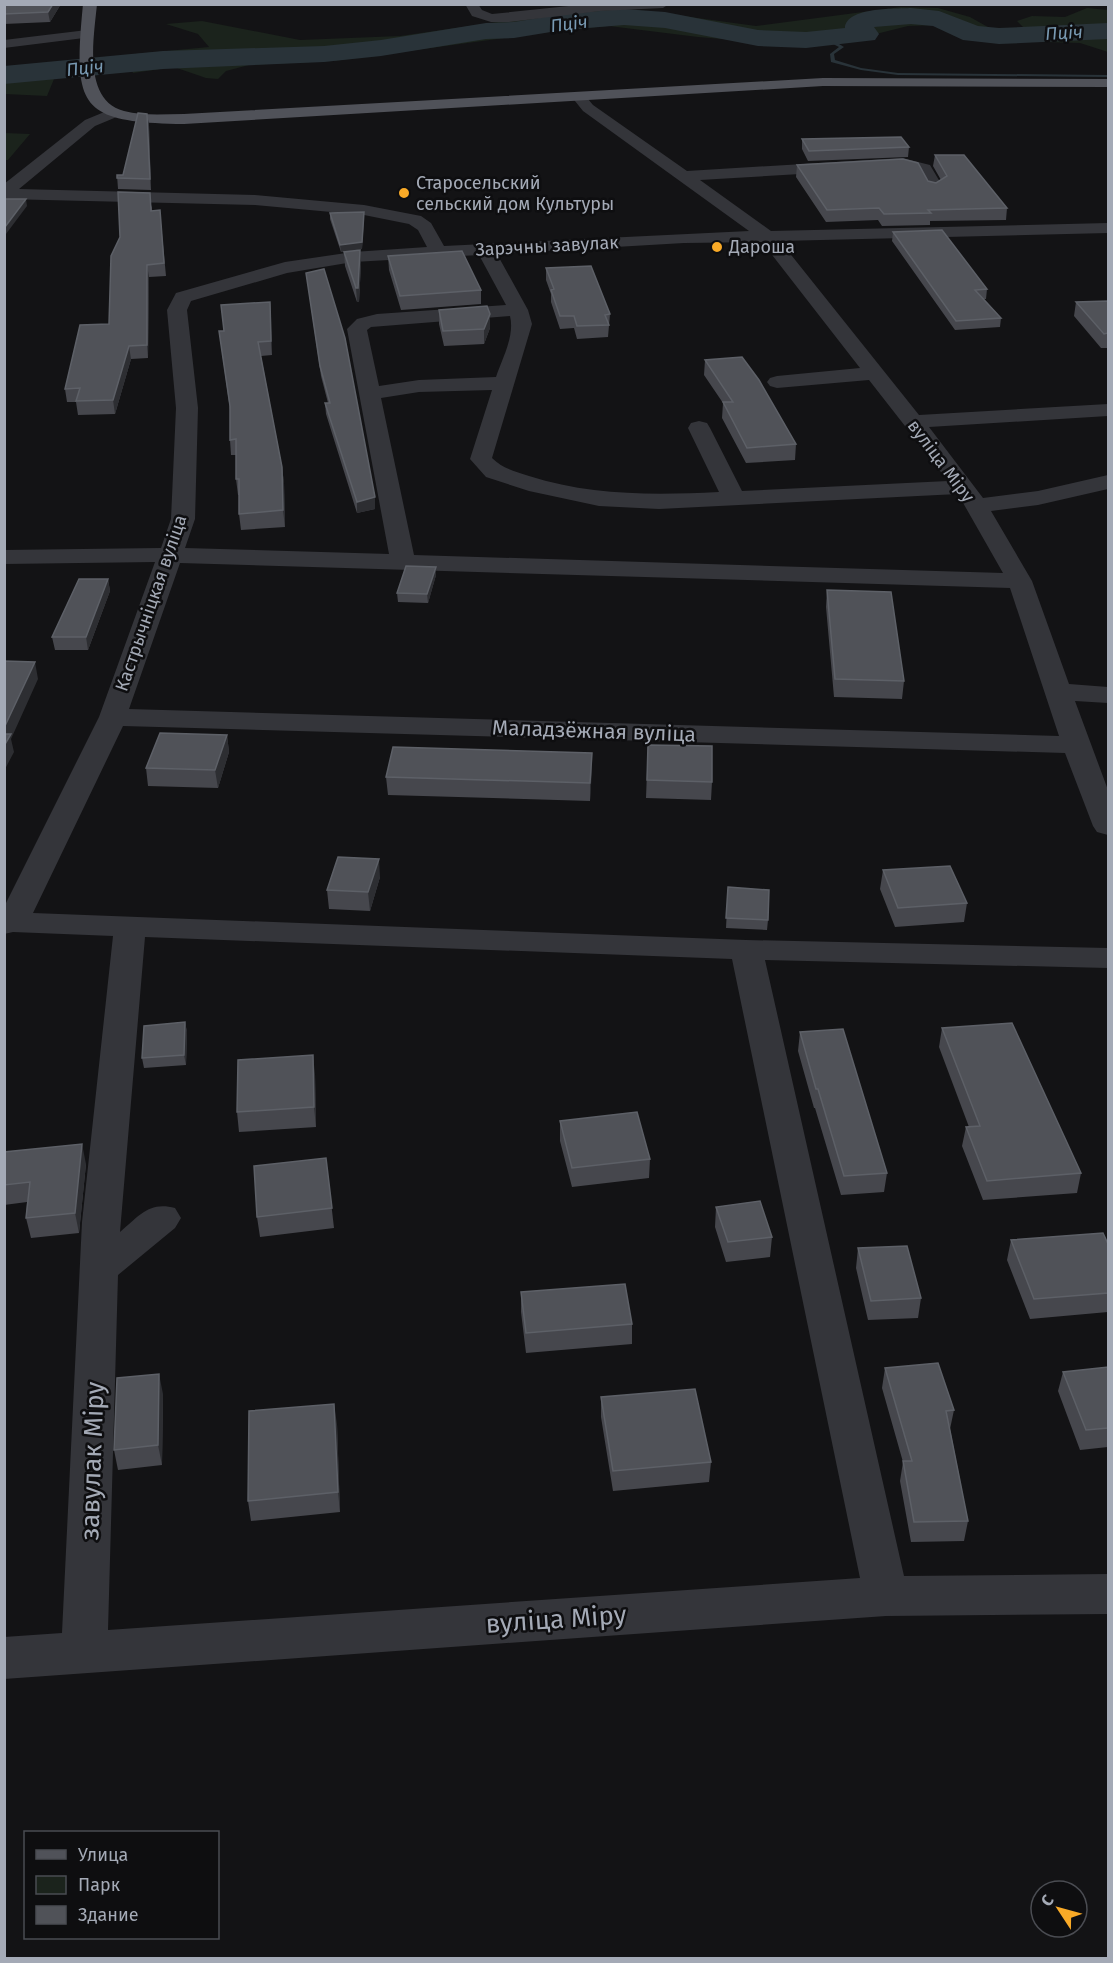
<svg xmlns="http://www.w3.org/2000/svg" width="1113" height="1963" font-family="'Fira Sans',sans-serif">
<rect width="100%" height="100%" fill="#131315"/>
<path fill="#1b231c" d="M901 7 938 8 970 17 995 31 1026 30 1017 21 1032 16 1065 17 1087 8 1108 10V52L1080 43 972 40 953 35 937 25 908 26 852 40 810 46 698 37 609 26 563 30 334 61 249 65 226 71 218 79 206 78 174 67 133 73 125 55 209 47 198 34 166 24 202 21 300 40 400 36 590 9 646 11 756 26Z
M61 62 47 96 5 94V67Z
M4 133 30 134 8 160H5Z"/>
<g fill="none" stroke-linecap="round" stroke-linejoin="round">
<path fill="#293339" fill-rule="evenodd" d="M825 38H829L844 47 834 54 835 60 861 68 898 73 1108 75V77L898 75 861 70 831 62 830 54 839 47 825 40Z"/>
<path fill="#293339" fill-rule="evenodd" d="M911 8 939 11 978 26 999 28 1108 23V39L999 44 963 40 933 26 911 24 874 27 879 34 875 40 806 48 758 46 665 28 624 25 563 30 514 38 486 39 381 56 324 62 163 69 4 84V66L163 51 324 46 381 40 486 23 514 22 563 14 624 9 665 12 758 30 806 32 845 28C846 7 894 9 911 8Z"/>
<path fill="#34353a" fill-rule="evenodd" d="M465 4H478L482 10 492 14 588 4H669L663 8 600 11 509 22H491L472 16Z
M87 30 94 34 92 37 4 48V40Z
M578 92 583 93 593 105 687 171 902 158 930 165 943 187 935 192 929 191 918 172 902 168 700 180 771 231 1108 223V233L780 241 919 415 1108 404V416L929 427 983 498 1038 491 1108 475V489L1038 505 991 511 1032 581 1069 684 1108 687V703L1075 701 1108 790V835L1097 832 1093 826 1065 753 123 726 33 913 746 940 1108 948V968L765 960 904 1576 1108 1574V1614L886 1616 4 1679V1637L62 1633 82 1222 113 936 13 932 4 934V907L99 717 155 562 4 564V550L161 548 171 519 176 408 167 310 176 293 285 262 353 252 427 247 418 230 409 224 364 215 255 205 4 199V184L85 120 114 108 122 113 119 116 95 126 19 189 255 195 364 205 421 216 431 223 444 246 749 231 583 111 571 96ZM762 242 860 368 777 376 770 378 767 382 770 386 777 388 869 380 948 481 742 491 710 428 707 423 699 421 691 423 688 428 719 492C655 495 591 496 529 476 515 471 503 469 492 458L532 324 528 310 497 254 684 243ZM479 255 506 305 377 314 357 319 347 329 389 554 185 548 195 519 198 408 187 310 191 301 287 273 353 262ZM510 316C515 336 502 359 496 377L419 380 379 386 367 330 371 327ZM492 390 470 459 486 477 529 491 599 506 659 509 958 494 1003 573 414 555 381 398 419 392ZM180 563 1010 588 1059 736 129 709ZM145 937 732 959 860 1578 108 1630 118 1275 175 1228 181 1218 175 1208C149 1201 139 1216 120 1232Z"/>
<path fill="#505259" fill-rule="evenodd" d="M83 4H97C94 37 82 100 124 111 143 116 164 114 184 114L823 78 1108 79V87L823 86 184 124C79 122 73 108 83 4Z"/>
</g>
<path fill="#46474d" d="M4 4H61L50 22 4 24Z
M147 114 149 125 151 190 118 189 117 175H123Z
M802 139 909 147 908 157 808 161 802 149Z
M935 155 1007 208 1006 220 930 221V225L882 226 878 220 826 222 796 177 797 165 936 183 941 180 933 166Z
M152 205V211L161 223 166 276 149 277 148 358 131 359 115 414 78 415 76 402H67L65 389 109 324Z
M330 213 364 219 362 249 341 252 330 219Z
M893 232 987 289 986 299H984L1001 318 1000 327 955 330 892 241Z
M360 250 361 264 359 302H357L345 266 344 252Z
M388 256 481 290V304L401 310 389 270Z
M546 268 610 314 608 337 577 339 574 328 560 329 551 302V294L546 280Z
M306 273 375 509 357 513 326 414 325 403H328L321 376Z
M1108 301V348H1101L1074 316 1076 302Z
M270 302 272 355 261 356 282 467 284 483 285 527 241 530 239 514V495H238L236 479V455H231L230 440V410L219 331H223Z
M439 310 490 328 484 344 444 346 439 324Z
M705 360 796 444 795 460 746 463 722 418 723 403 704 375Z
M436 575 428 603 398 602 397 593Z
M108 579 110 591 88 650H55L52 637Z
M827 590 904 681 902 699 834 697 826 607Z
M227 735 229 752 218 788 148 786 146 768Z
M648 745 712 782 711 800 646 798Z
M592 753 590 801 388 795 386 777Z
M883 870 967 903 964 922 895 927 880 889Z
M380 877 370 911 329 909 327 890Z
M728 887 768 920 767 930 726 928Z
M185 1022 187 1032 186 1065 144 1068 142 1058Z
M942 1028 1081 1173 1077 1193 983 1200 962 1146 966 1127H969L939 1047Z
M800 1032 887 1173 884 1192 841 1195 815 1108H814L798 1051Z
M315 1074 316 1127 239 1132 237 1112Z
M560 1121 650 1159 649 1178 572 1187 560 1141Z
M4 1152 86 1164 79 1233 31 1238 26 1218 27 1202 4 1205Z
M326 1158 334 1228 260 1237 257 1217Z
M716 1207 772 1237 770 1257 726 1262 715 1227Z
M1011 1240 1108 1244V1312L1030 1319 1007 1260Z
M858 1248 921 1298 918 1318 868 1320 856 1268Z
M521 1292 632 1324V1344L526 1353 521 1312Z
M1108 1367V1447L1080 1450 1058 1391 1063 1372Z
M885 1368 954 1410 950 1429 968 1521 964 1541 911 1542 900 1481 903 1462 882 1388Z
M163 1394 162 1465 118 1470 114 1450Z
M601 1397 711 1462 709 1482 613 1491 601 1417Z
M337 1424 340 1512 251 1521 248 1501Z"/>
<path fill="#2d2e32" d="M53 4H61L50 22 48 12Z
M147 114 149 125 151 190 150 179Z
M26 199 27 206 6 234 5 227Z
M364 212 362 249 341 252 340 245Z
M360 250 361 264 359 302H357L356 288Z
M147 265 149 277 148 358 147 345Z
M270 302 271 316 272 355 271 341Z
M490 314V328L484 344V329Z
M129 346 131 359 115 414 113 400Z
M282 467 284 483 285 527 283 510Z
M375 497V509L357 513V502Z
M436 567V575L428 603 427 594Z
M108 579 110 591 88 650 86 637Z
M35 662 38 679 11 739 14 752 4 771V728Z
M227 735 229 752 218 788 215 770Z
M592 753V771L590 801V783Z
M379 859 380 877 370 911 368 892Z
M185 1022 187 1032 186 1065 184 1055Z
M313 1055 315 1074 316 1127 314 1107Z
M82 1144 86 1164 79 1233 75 1213Z
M159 1374 163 1394 162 1465 158 1445Z
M334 1404 337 1424 340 1512 338 1492Z"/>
<path fill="#505258" stroke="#5d6067" stroke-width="1.5" d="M4 4H53L48 12 4 14Z
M138 113 147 114 150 179 117 178V175H123Z
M901 137 909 147 809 151 802 139Z
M935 155H964L1007 208 928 210 931 213 884 214 879 208 827 210 797 165 903 159 918 163 928 181 936 183 947 176Z
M118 192 150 193 151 211 160 210 164 263 147 265V345L129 346 113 400 76 401 80 388 65 389 80 325 109 324 111 256 120 237Z
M4 199H26L5 227H4Z
M364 212 362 242 340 245 330 213Z
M942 230 987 289 975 290 1001 318 956 321 893 232Z
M360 250 358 288H356L344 252Z
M462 251 481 290 400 296 388 256Z
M591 266 610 314 605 315 609 325 577 326 574 316H560L551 290 554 289 546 268Z
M324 269 345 338 375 497 357 502 325 403H330L320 366 306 273Z
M1108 301V333L1104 334 1076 302Z
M270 302 271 341 258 342 282 467 283 510 239 514V479H236V439L230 440V406L219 331H224L221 305Z
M487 306 490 314 484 329 443 331 439 310Z
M742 357 759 380 796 444 747 448 723 402H733L705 360Z
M406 566 436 567 427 594 397 593Z
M79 579H108L86 637H52Z
M827 590 891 592 904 681 835 679Z
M4 661 35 662 4 728Z
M160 733 227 735 215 770 146 768Z
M4 734H11L4 746Z
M648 745 712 746V782L647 780Z
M393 747 592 753 590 783 386 777Z
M338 857 379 859 368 892 327 890Z
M950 866 967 903 898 908 883 870Z
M728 887 769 890 768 920 726 918Z
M185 1022 184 1055 142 1058 144 1026Z
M1012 1023 1081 1173 987 1181 966 1127 980 1126 942 1028Z
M843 1029 887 1173 844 1176 818 1089H816L800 1032Z
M313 1055 314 1107 237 1112 238 1060Z
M637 1112 650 1159 572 1168 560 1121Z
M82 1144 75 1213 26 1218 30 1182 4 1185V1152Z
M326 1158 332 1208 257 1217 254 1166Z
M760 1201 772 1237 728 1242 716 1207Z
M1103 1233 1108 1244V1293L1034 1299 1011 1240Z
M907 1246 921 1298 871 1301 858 1248Z
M625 1284 632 1324 526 1333 521 1292Z
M938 1363 954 1410 946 1411 968 1521 914 1522 903 1461H912L885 1368Z
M1108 1367V1428L1086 1430 1063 1372Z
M159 1374 158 1445 114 1450 117 1378Z
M695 1389 711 1462 613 1471 601 1397Z
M334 1404 338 1492 248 1501 249 1411Z"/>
<g fill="#f9aa27" stroke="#0e0e10" stroke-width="2">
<circle cx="404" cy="193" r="6"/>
<circle cx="717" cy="247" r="6"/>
</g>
<g text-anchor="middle" stroke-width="5" stroke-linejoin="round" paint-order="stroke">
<g font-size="18" font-style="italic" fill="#799ab3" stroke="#0e0e10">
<text transform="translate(569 24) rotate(-7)" y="6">Пціч</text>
<text transform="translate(1064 33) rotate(-3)" y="6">Пціч</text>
<text transform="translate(85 68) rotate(-6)" y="6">Пціч</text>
</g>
<g font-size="18" fill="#a4aab6" stroke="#0e0e10" text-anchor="start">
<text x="416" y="189">Старосельский<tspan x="416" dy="21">сельский дом Культуры</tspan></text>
<text x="729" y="253">Дароша</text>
</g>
<g font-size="18" fill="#a4aab6" stroke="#0e0e10">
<text transform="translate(547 246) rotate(-3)" y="6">Зарэчны завулак</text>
<text transform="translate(941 461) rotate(53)" y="6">вуліца Міру</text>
<text transform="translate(151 603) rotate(-71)" y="6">Кастрычніцкая вуліца</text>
</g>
<g font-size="21" fill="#a4aab6" stroke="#0e0e10">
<text transform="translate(594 731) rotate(2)" y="7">Маладзёжная вуліца</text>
</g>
<g font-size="26" fill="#a4aab6" stroke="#0e0e10">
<text transform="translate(92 1461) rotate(-88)" y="9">завулак Міру</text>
<text transform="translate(556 1619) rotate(-4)" y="9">вуліца Міру</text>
</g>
</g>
<rect width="1113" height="1963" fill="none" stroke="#a4aab6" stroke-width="12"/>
<rect x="24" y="1831" width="195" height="108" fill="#0e0e10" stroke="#4a4c52" stroke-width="1.5"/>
<rect x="36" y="1850" width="30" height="9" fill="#505259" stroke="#4a4c52" stroke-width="1.5"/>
<text x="78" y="1861" font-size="18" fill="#a4aab6">Улица</text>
<rect x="36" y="1876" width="30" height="18" fill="#1b231c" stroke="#4a4c52" stroke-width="1.5"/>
<text x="78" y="1891" font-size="18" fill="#a4aab6">Парк</text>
<rect x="36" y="1906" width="30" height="18" fill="#505258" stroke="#4a4c52" stroke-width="1.5"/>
<text x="78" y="1921" font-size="18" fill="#a4aab6">Здание</text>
<g transform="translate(1059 1909) rotate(306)"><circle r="28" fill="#0e0e10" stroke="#4a4c52" stroke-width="1.5"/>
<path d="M0-4.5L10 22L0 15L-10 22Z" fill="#f9aa27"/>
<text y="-9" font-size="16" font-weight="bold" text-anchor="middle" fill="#a4aab6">С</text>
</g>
</svg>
